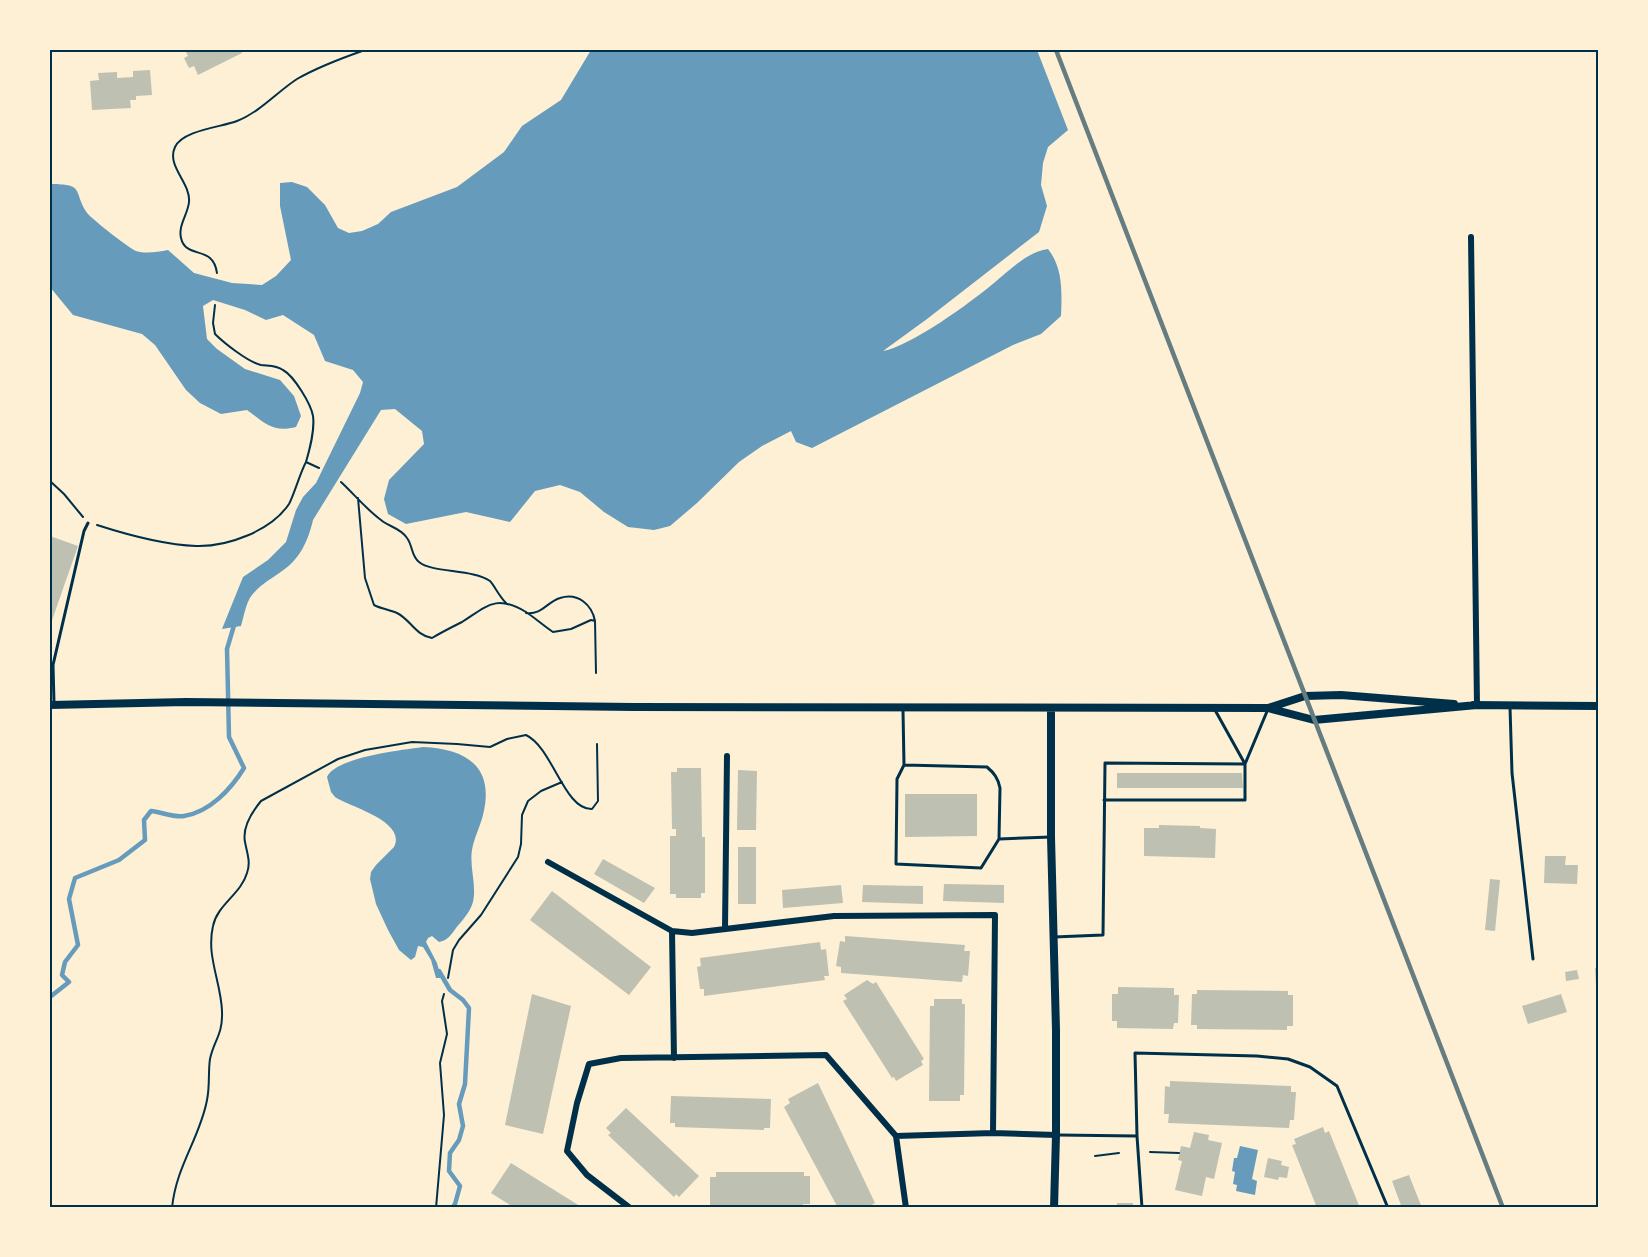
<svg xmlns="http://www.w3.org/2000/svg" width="1648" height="1257" font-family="'Alegreya Sans',sans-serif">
<rect width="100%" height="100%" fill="#fdf0d5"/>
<path fill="#669bbc" d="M591 50H1037L1068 130 1048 147 1043 163 1041 185 1047 206 1039 232 927 319 883 351C911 346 970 303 994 283 1010 270 1027 252 1048 249 1063 268 1062 292 1061 316L1041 334 1013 345 812 448 796 442 791 431 762 446 739 462 697 503 670 526 654 530 628 527 604 512 580 492 560 485 535 491 510 522 466 512 406 524 388 514 384 499 389 480 424 444 422 431 395 409 381 410 313 520C308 541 300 559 282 571 271 579 261 584 252 595 246 602 244 616 241 626L222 629 243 577 268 560 286 542 296 510 303 497 316 483 360 393 363 382 353 370 325 361 314 335 283 315 266 320 245 310 213 300 203 306 207 339 217 349 245 369 280 380 294 396 301 416 296 427C273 433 265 423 247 410L221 414 200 403 186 390 155 345 142 334 73 315 50 287V184C87 184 72 192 88 214 92 219 130 249 136 251 146 254 157 252 168 250L194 273 232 283 262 285 276 276 291 260 280 206V183L292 182 307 187 325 205 338 228 349 233 362 231 378 224 391 212 457 187 504 152 522 126 561 100Z
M423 747C467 749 495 767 483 815 480 827 474 838 472 850 469 868 478 888 472 905 469 913 461 922 456 928 452 934 447 941 439 942L432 936 428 938 426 942 437 963 441 978H436L431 960 423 947 418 946 415 957 411 960 399 950 388 930 376 904 370 879 371 872 376 865 394 847C407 821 350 807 335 797L331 792 327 777C336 757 402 750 423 747Z
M1240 1146 1258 1150 1252 1179 1257 1181 1255 1195 1236 1191 1237 1185 1233 1184 1235 1172 1232 1171 1234 1158H1237Z"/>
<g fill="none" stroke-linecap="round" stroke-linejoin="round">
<path stroke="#669bbc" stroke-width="4.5" d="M439 971 450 990 463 1000 469 1008 465 1084 459 1104 463 1126 459 1140 450 1153 449 1171 460 1186 455 1204 452 1208
M50 997 69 982 62 975 65 962 78 945 69 899 75 878 119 860 145 840 144 820 151 811C161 812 175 818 184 816 210 812 231 789 244 768L229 737 227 649 235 622"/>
</g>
<path fill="#bec0b2" d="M185 50H240L242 53 198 75 194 66 189 68 184 58 188 56Z
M150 70 152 95 136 96V100H130L131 108 92 110 90 81 99 80 98 73 117 72V78L133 77V71Z
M50 536 78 546 50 626Z
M677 768H701L702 837H705V893H701V898H676V894H670V836H676V829H672L671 772H677Z
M738 770 757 771 756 830H737Z
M1117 773H1242L1243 788H1117Z
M905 794H977V836L905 837Z
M1159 825 1200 826V828L1216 829 1215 858 1144 856V828H1159Z
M738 847H756V904H738Z
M1545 856H1566L1565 865H1578L1577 884 1544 883Z
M603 859 655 888 644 903 594 874Z
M1490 879 1500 880 1495 931 1485 930Z
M944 884 1004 885V903L943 901Z
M841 885 843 903 783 908 782 890Z
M863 885 923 886V904L862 902Z
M552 891 651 967 629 995 530 920Z
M845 936 965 945 964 951H970L968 976 963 975 962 982 841 973V967L836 966 840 941 845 942Z
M820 942 821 950 826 949 829 976H824L825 980 704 996V989H700L697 967 701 966 700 958Z
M1595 968H1598V986H1596Z
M1577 970 1579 979 1566 981 1565 972Z
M867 980 873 984 876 982 924 1059 921 1061 923 1065 896 1081 894 1077 892 1078 843 1001 847 999 844 995Z
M1118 987 1174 988V995H1179L1178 1023H1174L1173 1029 1117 1028V1021H1112V994H1118Z
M1197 990 1288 991V995H1293V1026H1287V1030L1197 1029V1025H1191L1192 994H1197Z
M532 994 571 1006 543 1134 505 1125Z
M1561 994 1567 1012 1528 1024 1522 1006Z
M934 999H962V1004H965L964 1095H960V1101H929L930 1006H934Z
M1170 1081 1291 1086V1092H1296L1294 1120H1290L1289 1128 1168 1123 1169 1114H1164L1165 1086 1170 1087Z
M818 1083 875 1203 866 1208H838L784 1107 790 1103 788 1099Z
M671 1096 771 1099 770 1128H764V1130L675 1127V1123H670Z
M626 1108 699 1176 679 1197 676 1194 674 1197 608 1135 611 1133 606 1128Z
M1323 1127 1325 1133 1329 1131 1360 1208H1317L1292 1145 1296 1144 1294 1139Z
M1194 1132 1209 1135 1208 1140 1222 1143 1214 1179 1206 1177 1202 1196 1175 1190 1182 1161 1178 1160 1181 1146 1190 1148Z
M1268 1158 1282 1161 1281 1165 1289 1167 1287 1178 1279 1177 1278 1180 1264 1177Z
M511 1163 583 1208H515L491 1193Z
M716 1172H804V1176H810V1204H803V1208H716V1205H710V1177H716Z
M1409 1175 1422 1208H1402L1392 1181Z
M1117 1203H1133V1208H1117Z"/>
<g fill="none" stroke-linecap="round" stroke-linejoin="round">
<path stroke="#003049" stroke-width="2" d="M217 273C213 244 186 260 181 238 178 225 188 214 189 202 191 183 166 166 175 147 183 130 222 127 237 121 260 112 277 92 297 79 318 67 342 58 365 50
M215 305 213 323 215 334C224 343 248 362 261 365 269 366 276 365 283 370 294 376 311 404 313 416 315 430 310 448 306 462L319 468
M50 481 64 494 83 517
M341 482C354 494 366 509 381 520 389 527 401 528 407 538 413 546 411 556 419 562 432 573 473 569 490 581 494 585 499 596 506 603
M358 498 365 578 374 605C382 609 390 610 397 613 411 620 415 635 432 638 442 632 452 627 462 622 487 606 496 594 526 612 535 618 544 626 553 632L571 629 591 620 595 621 596 673
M97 525C125 534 167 545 196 546 227 547 271 531 289 504 294 495 300 473 306 462
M526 613C542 615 547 602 560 598 578 592 592 605 595 621
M448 978 453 950 459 940 481 915 518 857 521 844 522 815 528 801 541 791 562 782
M1150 1152 1179 1153
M1095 1156 1119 1153
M172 1208C176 1166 200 1138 207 1100 210 1086 208 1072 210 1059 214 1040 223 1035 222 1011 221 982 206 956 213 926 217 905 241 894 247 873 251 862 247 853 245 842 242 827 252 812 261 801L338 759 365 750 412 742 457 744 490 747 507 739 526 735C553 748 564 810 592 809L598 801 597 744
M436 1208 444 1115 440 1063 447 1034 442 1001 444 994"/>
<path stroke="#003049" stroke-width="3" d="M54 703 53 665 84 531 88 523
M1510 707 1512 773 1533 959
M903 710 904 765
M1215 710 1245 764
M904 765 987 767C994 773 998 778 1000 788L999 839 981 868 896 864 897 779Z
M1104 800H1245V764L1268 709
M999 839 1051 837
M1054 937 1103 935 1105 763 1245 764
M1058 1135 1137 1136 1142 1208
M1137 1136 1135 1053 1257 1056 1288 1059 1310 1067 1337 1086 1388 1208"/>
<path stroke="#003049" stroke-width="6" d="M1471 237 1477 705
M548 862 672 931 692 933 834 916 995 915 993 1133
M725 929 727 756
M672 931 674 1058
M896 1136 993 1133 1056 1135
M630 1208 587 1175 567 1151 577 1103 589 1064 621 1058 826 1055 896 1136 906 1208"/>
<path stroke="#003049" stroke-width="8" d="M50 705 186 702 634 707 1268 708 1314 720 1477 705
M1473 705 1598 706
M1051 708V837L1056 1030V1135L1054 1208
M1268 708 1305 696 1341 695 1454 704"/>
<path stroke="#657d81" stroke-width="4.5" d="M1056 50 1503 1208"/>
</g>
<rect width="1648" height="1257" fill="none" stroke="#fdf0d5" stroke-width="102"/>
<rect x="51" y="51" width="1546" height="1155" fill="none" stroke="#003049" stroke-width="2"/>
</svg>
